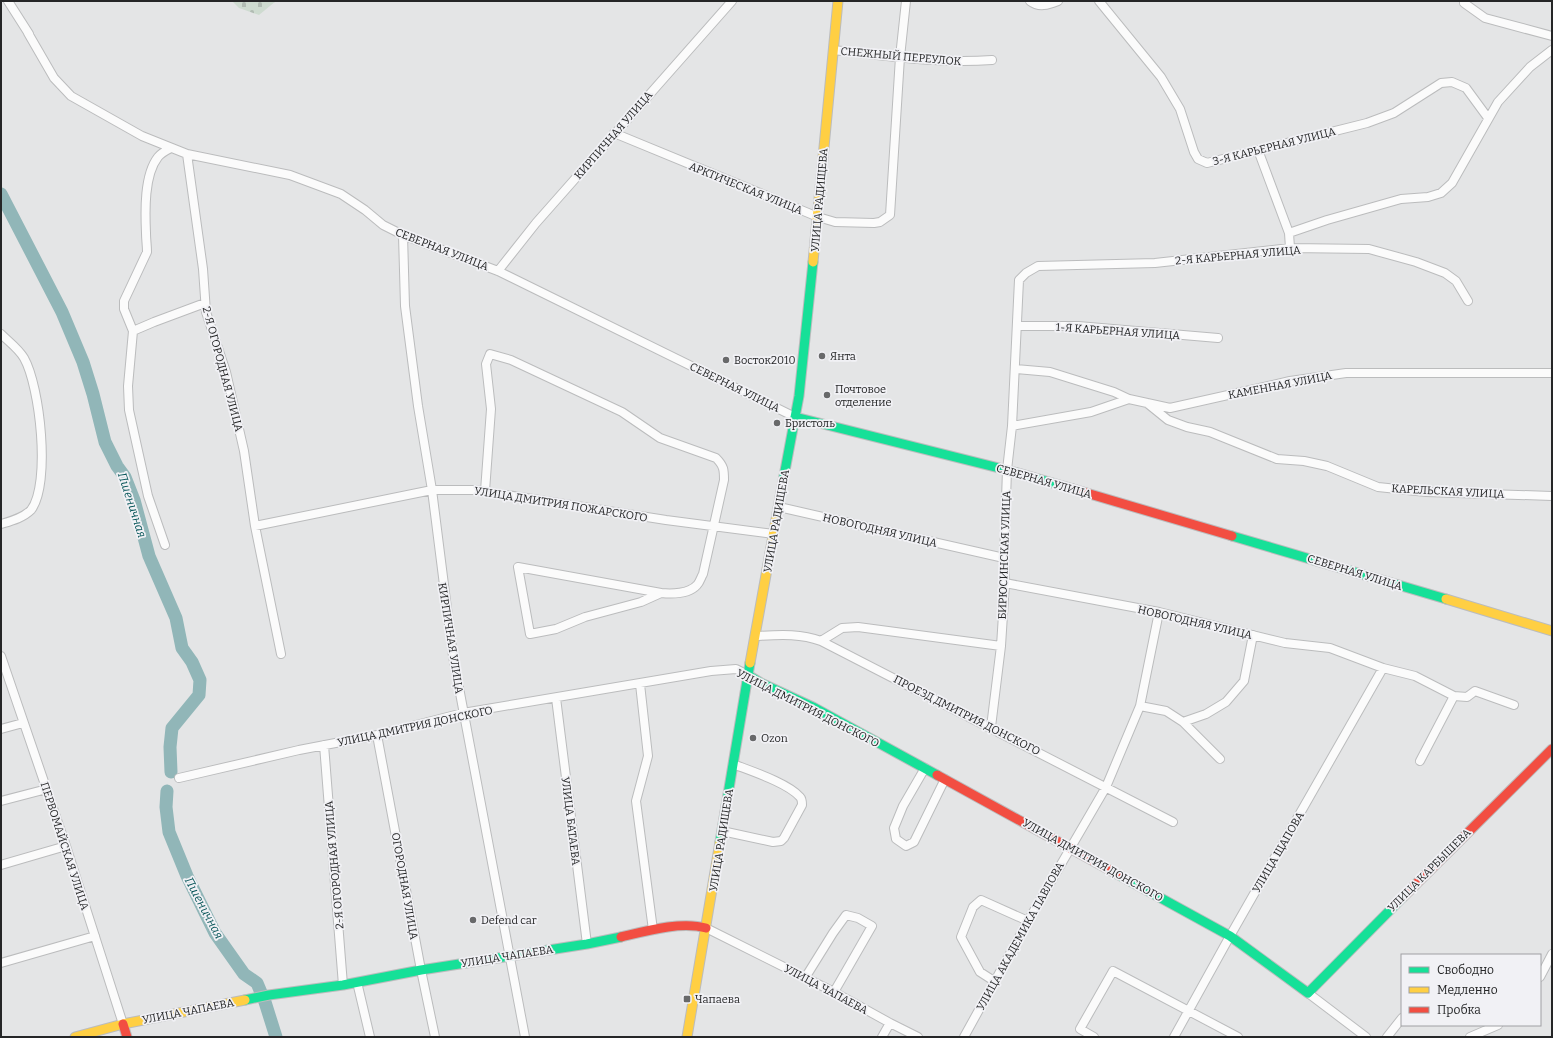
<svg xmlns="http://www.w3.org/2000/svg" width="1553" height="1038" font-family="Bitter,serif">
<defs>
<pattern id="cemetery-stones" width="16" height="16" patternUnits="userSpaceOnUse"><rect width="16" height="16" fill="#cedbd0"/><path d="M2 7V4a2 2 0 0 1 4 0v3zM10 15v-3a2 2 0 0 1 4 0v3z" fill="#b1bcb3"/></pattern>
</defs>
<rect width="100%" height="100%" fill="#e4e5e6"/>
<path fill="url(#cemetery-stones)" d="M232 1H276L259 15 239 8Z"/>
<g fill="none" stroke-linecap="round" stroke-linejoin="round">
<path stroke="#91b6b8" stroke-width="13" d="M1 194 62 312 83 362 93 394 105 442 117 466 125 477 134 500 149 556 176 618 182 648 192 662 200 680 199 695 172 728 170 747 171 772
M167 791 166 807 169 832 187 876 215 933 244 974 257 983 265 1002 276 1037"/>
<defs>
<path id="street" d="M8 1 29 34
M1030 1C1039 8 1048 5 1058 1
M1099 1 1161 77 1180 109 1194 152 1198 159 1207 163 1367 123 1394 113 1441 83 1452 82 1466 88 1488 118
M1464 3 1485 18 1552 36
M28 33 54 78 71 96 142 136 187 154 290 175 341 194 365 210 383 225 403 235 498 271 795 417
M833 50C886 56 939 64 992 60
M614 133 818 217 835 222 874 223 880 222 890 215 900 57 906 1
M1258 150 1289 233 1290 248
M187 154 203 269 206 312 226 372 244 451 255 526 281 654
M1289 233 1327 220 1401 199 1428 197 1441 193 1452 183 1498 102 1530 67 1552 50
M403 235 405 306 418 406 432 490 453 656 525 1037
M498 271 536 223 732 1
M1017 326H1078L1218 338
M133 331 154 322 205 303
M1 334C9 342 18 348 24 358 40 386 51 484 31 510 23 518 11 521 1 524
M1015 369 1050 372 1114 392 1129 399 1170 408 1290 381 1346 373H1552
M1147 403 1168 420 1187 427 1210 432 1277 459 1304 461 1327 466 1378 487 1426 492 1552 496
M1012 426 1091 412 1129 399
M485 491 491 409 486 364 490 354 511 360 622 412 660 438 716 458C724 466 724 470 724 480L703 574C701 577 700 582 697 585 689 594 671 594 661 593
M779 507 1004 558
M255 526 432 490H475L666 520 774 534
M165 545 148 496 129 410 128 386 133 331 124 309V301L147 252C147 245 146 240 146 233 145 211 144 175 158 157 161 153 167 150 171 148
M518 567 661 593 641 602 585 617 556 629 530 634Z
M1005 583 1159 612 1285 643 1330 648 1383 668 1415 676 1454 696 1467 697 1475 691 1514 705
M755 636C778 635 799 633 821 641L1173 822
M821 641 842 628 858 627 1001 646 1005 583 1004 558 1007 470 1012 426 1019 280 1026 273 1038 266 1155 263 1290 248 1369 249 1416 262 1445 273 1456 281 1468 301
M1 656 66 846 123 1024
M640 684 648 756 636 801 653 930
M556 698 587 944
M1140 706 1166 711 1183 722 1220 759
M1183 722 1206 714 1226 702 1244 681 1253 635
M991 727 1001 646
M1 729 23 723
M377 735 421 970 435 1037
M324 745 343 985
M1420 761 1454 696
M925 768 903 806 894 828 896 839 906 846 914 842 945 779
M179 778 299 750 377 735 463 713 711 671 736 669 748 675
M1 801 47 789
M722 831 773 842 781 841 784 838 802 805C802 802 802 799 800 797 788 783 751 771 733 764
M1 865 66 846
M706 928 834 992 890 1023 918 1037
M1 963 95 936
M1540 977 1552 954
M805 978 833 933 846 915 858 918 872 926 834 992
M994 981 980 972 961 937 973 907 981 900 1028 921
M357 982 370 1037
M1308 993 1366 1037
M882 1037 890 1023
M964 1037 1028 921 1106 787 1140 706 1159 612
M1094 1037 1080 1029 1113 971 1238 1037
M1174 1037 1230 936 1383 668
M1387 1037 1402 1018
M1470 1037 1498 1025"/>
<path id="fast" d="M795 417 1007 470 1073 489
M781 492 799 396 813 262
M1232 536 1446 599
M748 675 761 683 813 707 937 775
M720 842 750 663
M1117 874 1230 936 1308 993 1403 897
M245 1000 269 995 343 985 421 970 587 944 621 937"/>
<path id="slow" d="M813 262 838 1
M1446 599 1552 631
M750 663 781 492
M75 1037 123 1024 245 1000
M687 1037 720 842"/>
<path id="jam" d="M1073 489 1232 536
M937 775 1117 874
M1403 897 1552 749
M621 937C646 931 681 921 706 928
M123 1024 127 1037"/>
</defs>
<use href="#street" stroke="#bbbcbd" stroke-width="10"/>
<use href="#fast" stroke="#bbbcbd" stroke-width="11"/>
<use href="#slow" stroke="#bbbcbd" stroke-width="11"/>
<use href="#jam" stroke="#bbbcbd" stroke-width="11"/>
<use href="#street" stroke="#fbfbfb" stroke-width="8"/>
<use href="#fast" stroke="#16e098" stroke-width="9"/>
<use href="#slow" stroke="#ffcf43" stroke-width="9"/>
<use href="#jam" stroke="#f24e42" stroke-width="9"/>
</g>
<g fill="#68696a" stroke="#f1f1f5" stroke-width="1.5">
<circle cx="822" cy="356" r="4"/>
<circle cx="726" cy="360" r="4"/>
<circle cx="827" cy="395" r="4"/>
<circle cx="777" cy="423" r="4"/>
<circle cx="753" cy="738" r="4"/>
<circle cx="473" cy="920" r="4"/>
<rect x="683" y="995" width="8" height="8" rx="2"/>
</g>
<g text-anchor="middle" stroke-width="3.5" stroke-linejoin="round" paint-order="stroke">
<g font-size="11" fill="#252627" stroke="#f1f1f5">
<text transform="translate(901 56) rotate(5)" y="4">СНЕЖНЫЙ ПЕРЕУЛОК</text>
<text transform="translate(613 135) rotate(-49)" y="4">КИРПИЧНАЯ УЛИЦА</text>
<text transform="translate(1274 146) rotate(-14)" y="4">3-Я КАРЬЕРНАЯ УЛИЦА</text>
<text transform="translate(746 188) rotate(22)" y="4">АРКТИЧЕСКАЯ УЛИЦА</text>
<text transform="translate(819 200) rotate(-85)" y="4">УЛИЦА РАДИЩЕВА</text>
<text transform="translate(442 249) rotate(21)" y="4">СЕВЕРНАЯ УЛИЦА</text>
<text transform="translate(1238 255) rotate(-5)" y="4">2-Я КАРЬЕРНАЯ УЛИЦА</text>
<text transform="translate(1118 331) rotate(4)" y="4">1-Я КАРЬЕРНАЯ УЛИЦА</text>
<text transform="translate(223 369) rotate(75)" y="4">2-Я ОГОРОДНАЯ УЛИЦА</text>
<text transform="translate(1280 385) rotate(-11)" y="4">КАМЕННАЯ УЛИЦА</text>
<text transform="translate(735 387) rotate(26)" y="4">СЕВЕРНАЯ УЛИЦА</text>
<text transform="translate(1044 481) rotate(16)" y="4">СЕВЕРНАЯ УЛИЦА</text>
<text transform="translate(1448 491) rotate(3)" y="4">КАРЕЛЬСКАЯ УЛИЦА</text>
<text transform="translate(561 504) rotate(9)" y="4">УЛИЦА ДМИТРИЯ ПОЖАРСКОГО</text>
<text transform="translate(776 521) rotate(-80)" y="4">УЛИЦА РАДИЩЕВА</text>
<text transform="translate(880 530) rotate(13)" y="4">НОВОГОДНЯЯ УЛИЦА</text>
<text transform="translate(1004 555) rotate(-88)" y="4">БИРЮСИНСКАЯ УЛИЦА</text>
<text transform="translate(1355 572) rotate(17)" y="4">СЕВЕРНАЯ УЛИЦА</text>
<text transform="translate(1195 622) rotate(13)" y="4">НОВОГОДНЯЯ УЛИЦА</text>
<text transform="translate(451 638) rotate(81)" y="4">КИРПИЧНАЯ УЛИЦА</text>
<text transform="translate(808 708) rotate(27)" y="4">УЛИЦА ДМИТРИЯ ДОНСКОГО</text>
<text transform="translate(967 715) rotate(27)" y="4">ПРОЕЗД ДМИТРИЯ ДОНСКОГО</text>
<text transform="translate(415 726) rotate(-12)" y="4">УЛИЦА ДМИТРИЯ ДОНСКОГО</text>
<text transform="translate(571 821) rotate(83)" y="4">УЛИЦА БАТАЕВА</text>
<text transform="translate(721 840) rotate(-81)" y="4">УЛИЦА РАДИЩЕВА</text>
<text transform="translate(65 846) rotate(72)" y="4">ПЕРВОМАЙСКАЯ УЛИЦА</text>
<text transform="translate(1278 852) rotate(-60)" y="4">УЛИЦА ЩАПОВА</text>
<text transform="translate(1093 860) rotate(29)" y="4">УЛИЦА ДМИТРИЯ ДОНСКОГО</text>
<text transform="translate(334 865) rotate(-95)" y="4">2-Я ОГОРОДНАЯ УЛИЦА</text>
<text transform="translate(1429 870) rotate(-45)" y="4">УЛИЦА КАРБЫШЕВА</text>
<text transform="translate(405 886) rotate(80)" y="4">ОГОРОДНАЯ УЛИЦА</text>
<text transform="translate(1020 936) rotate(-61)" y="4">УЛИЦА АКАДЕМИКА ПАВЛОВА</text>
<text transform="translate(507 956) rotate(-9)" y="4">УЛИЦА ЧАПАЕВА</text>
<text transform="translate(826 989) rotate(28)" y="4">УЛИЦА ЧАПАЕВА</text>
<text transform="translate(188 1011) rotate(-11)" y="4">УЛИЦА ЧАПАЕВА</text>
</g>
<g font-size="11" fill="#252627" stroke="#f1f1f5" text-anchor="start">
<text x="830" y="360">Янта</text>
<text x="734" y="364">Восток2010</text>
<text x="835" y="393">Почтовое<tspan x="835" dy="13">отделение</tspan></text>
<text x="785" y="427">Бристоль</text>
<text x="761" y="742">Ozon</text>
<text x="481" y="924">Defend car</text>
<text x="695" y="1003">Чапаева</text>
</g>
<g font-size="12" font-style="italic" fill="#075659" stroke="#f1f1f5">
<text transform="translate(132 505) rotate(72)" y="4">Пшеничная</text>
<text transform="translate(204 908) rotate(62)" y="4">Пшеничная</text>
</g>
</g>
<rect width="1553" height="1038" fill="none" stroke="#252627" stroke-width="4"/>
<rect x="1401" y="954" width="140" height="72" fill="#f1f1f5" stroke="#9fa0a3"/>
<rect x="1409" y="967" width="20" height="6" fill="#16e098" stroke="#9fa0a3"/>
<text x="1437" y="974" font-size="12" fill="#252627">Свободно</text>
<rect x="1409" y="987" width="20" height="6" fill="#ffcf43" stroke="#9fa0a3"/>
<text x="1437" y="994" font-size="12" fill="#252627">Медленно</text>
<rect x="1409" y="1007" width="20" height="6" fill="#f24e42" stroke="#9fa0a3"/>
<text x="1437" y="1014" font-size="12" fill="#252627">Пробка</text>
</svg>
